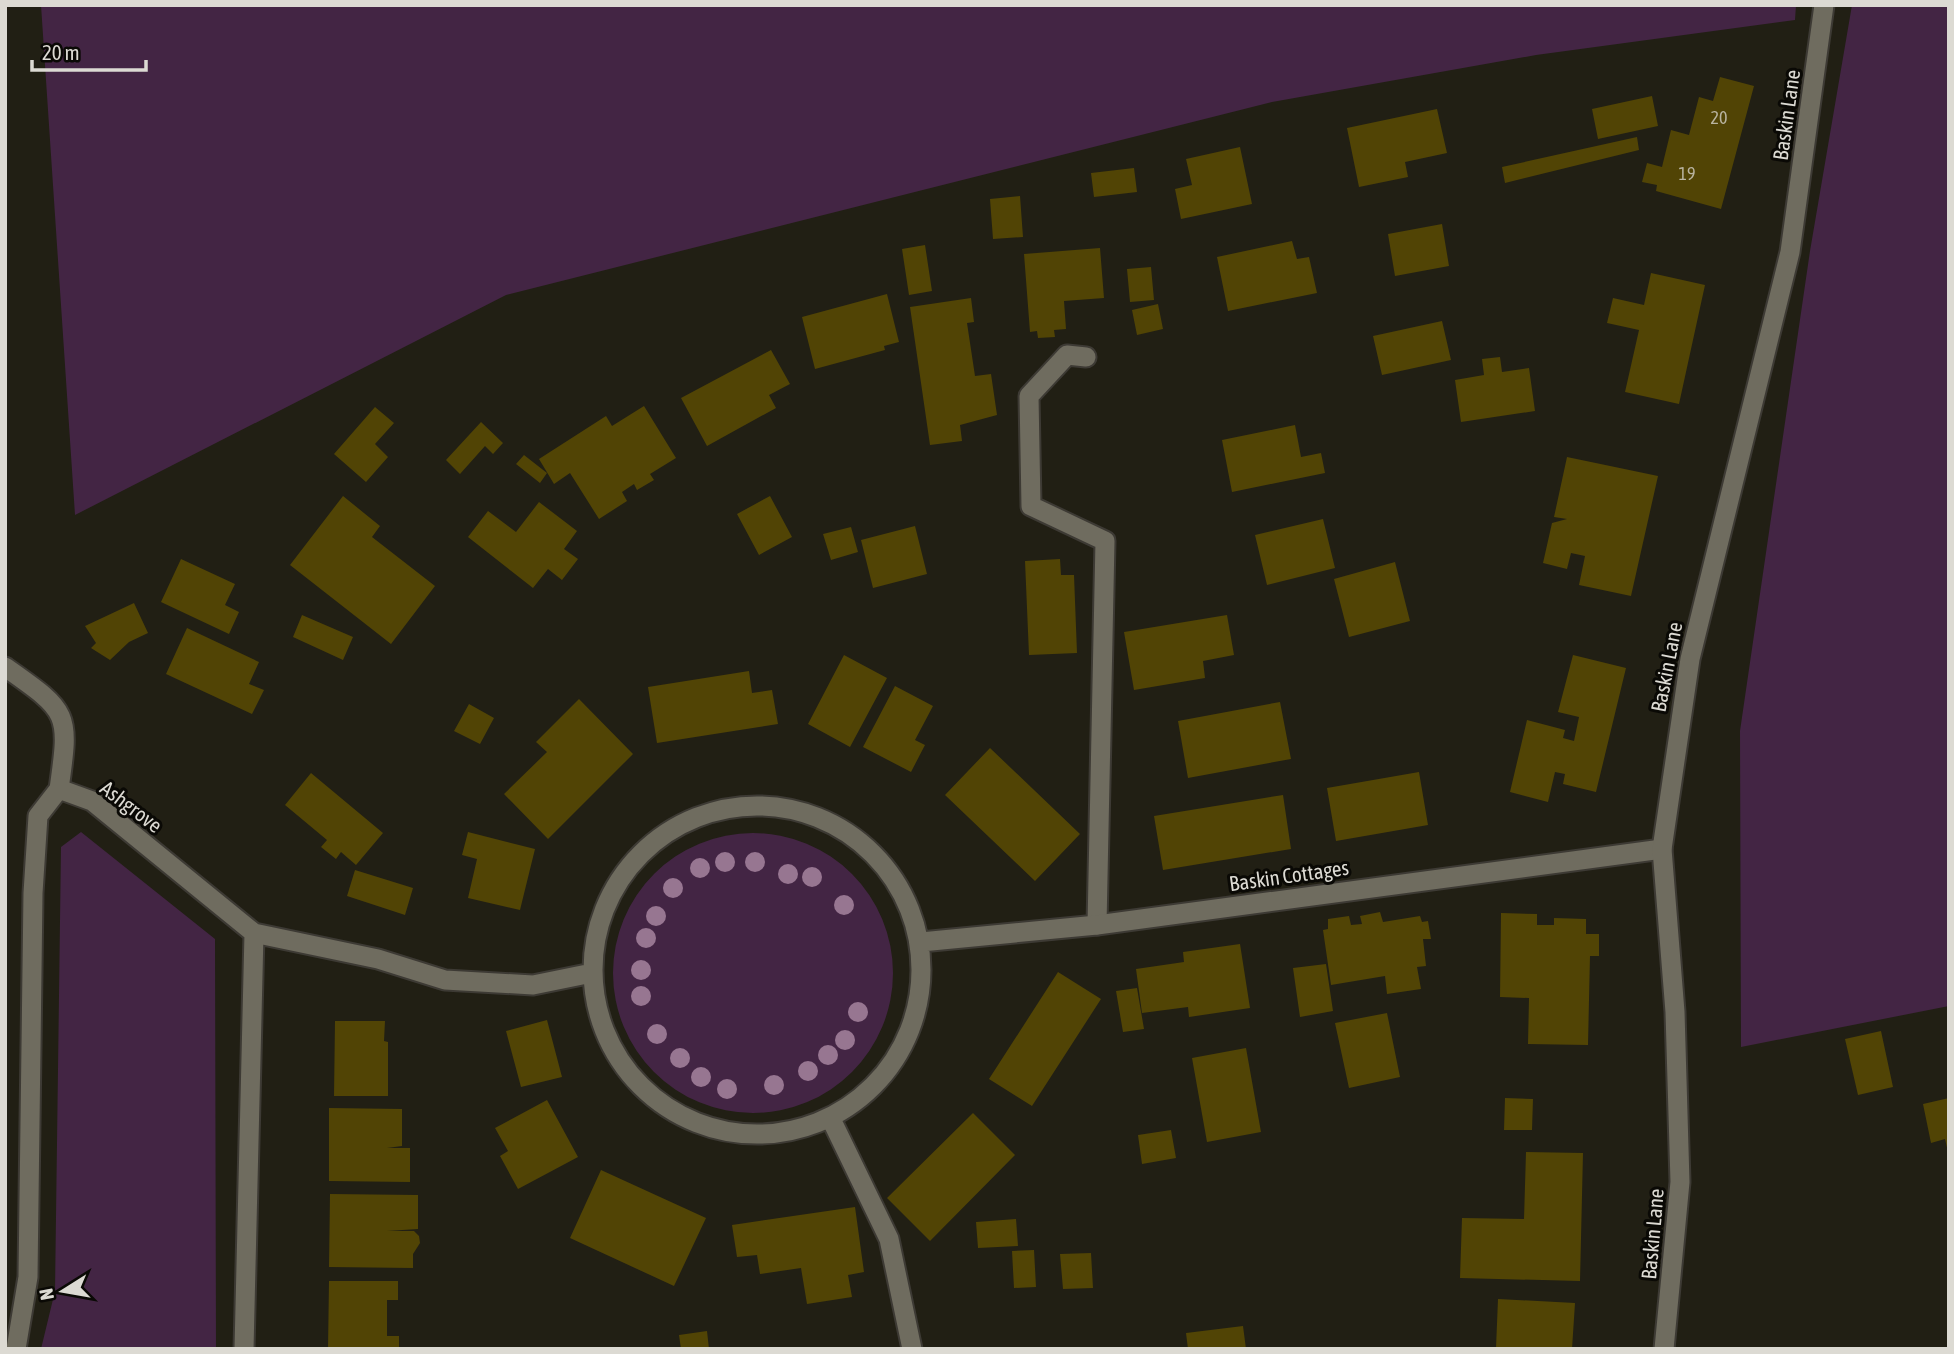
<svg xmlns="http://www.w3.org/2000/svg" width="1954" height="1354" font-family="'Asap Condensed',sans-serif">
<rect width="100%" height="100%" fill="#211f14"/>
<path fill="#432544" d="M41 5H1796L1795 20 1536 55 1272 102 506 295 75 515Z
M1852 5H1949V1006L1741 1047 1740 731 1810 251Z
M81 832 215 939 216 1349H41L55 1291 61 847Z
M613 973a140 140 0 1 1 280 0a140 140 0 1 1-280 0Z"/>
<path fill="#514405" d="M1720 77 1754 86 1721 209 1656 191 1657 185 1642 182 1647 163 1662 167 1671 130 1689 135 1699 97 1713 101Z
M1652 96 1658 126 1598 139 1592 109Z
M1437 109 1447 153 1405 162 1408 177 1359 187 1347 128Z
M1637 137 1639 150 1505 183 1502 167Z
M1240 147 1252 204 1181 219 1175 189 1192 185 1186 159Z
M1134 168 1137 192 1094 197 1091 173Z
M1020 196 1023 237 993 239 990 199Z
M1442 224 1449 266 1395 276 1388 234Z
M1292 241 1297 259 1309 257 1317 293 1228 311 1217 257Z
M925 245 932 291 909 295 902 249Z
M1100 248 1104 298 1064 301 1066 329 1054 330 1055 337 1038 338 1037 331 1030 332 1024 254Z
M1151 267 1154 300 1130 302 1127 269Z
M1651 273 1705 285 1679 404 1625 392 1639 330 1607 323 1613 298 1644 305Z
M887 294 899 342 884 346 885 350 815 369 802 317Z
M971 298 974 322 967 323 975 376 991 374 997 415 960 425 962 441 930 445 910 307Z
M1158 304 1163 329 1137 335 1132 310Z
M1442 321 1451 360 1382 375 1373 336Z
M771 350 790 384 769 395 776 408 707 446 681 398Z
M1500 357 1502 372 1529 368 1535 411 1461 422 1455 380 1484 375 1482 359Z
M644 406 676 458 650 474 654 480 637 490 634 484 622 492 627 501 599 519 570 473 554 484 539 459 606 416 612 426Z
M375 407 394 423 375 444 388 457 366 482 334 454Z
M481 422 503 443 493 454 485 446 460 474 446 460Z
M1295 425 1301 457 1321 453 1325 473 1232 492 1222 440Z
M524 455 547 473 540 483 516 464Z
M1567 457 1658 476 1631 596 1579 585 1585 556 1571 553 1567 569 1543 563 1552 523 1567 519 1554 517Z
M343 496 380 526 372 537 435 586 391 644 290 565Z
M770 496 792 537 759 555 737 514Z
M539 502 577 531 564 549 578 559 562 580 548 569 533 588 468 537 488 511 516 532Z
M1323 519 1335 568 1267 585 1255 535Z
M915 526 927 574 873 588 861 540Z
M851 527 858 552 831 560 823 534Z
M181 559 235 584 225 605 239 612 229 634 161 602Z
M1060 559 1061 575H1074L1077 653 1029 655 1025 561Z
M1395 562 1410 621 1349 637 1334 579Z
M134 603 148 633 129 642 110 660 91 648 96 643 85 626Z
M302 615 353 637 343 660 293 637Z
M1227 615 1234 655 1203 661 1205 678 1134 690 1124 632Z
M187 628 259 662 249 684 264 690 252 714 166 674Z
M844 655 887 678 850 747 808 724Z
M1573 655 1626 668 1596 792 1563 784 1565 774 1555 772 1548 802 1510 792 1527 720 1565 730 1563 738 1574 741 1579 717 1558 712Z
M749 671 752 693 772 690 778 724 657 743 648 687Z
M895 686 933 706 915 740 925 745 911 772 863 747Z
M579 699 633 754 548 839 504 794 547 752 536 742Z
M1280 702 1291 759 1188 778 1178 721Z
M469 704 494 718 480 744 454 731Z
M990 748 1080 834 1035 881 945 795Z
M1419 772 1428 825 1336 841 1327 788Z
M311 773 383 833 356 865 341 852 336 859 321 847 327 840 285 805Z
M1283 795 1291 849 1163 870 1154 816Z
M468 832 535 849 520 910 468 898 477 859 462 855Z
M355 870 413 888 405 915 347 896Z
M1380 912 1383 922 1420 916 1422 922 1428 921 1431 939H1423L1426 966 1417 967 1421 989 1387 994 1385 976 1331 985 1323 930 1328 929V919L1349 916 1351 925 1362 924 1360 916Z
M1501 913 1537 914V925H1554V918L1586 919V934H1599V956H1590L1588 1045 1528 1044 1529 998 1500 997Z
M1240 944 1250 1008 1189 1017 1188 1007 1142 1013 1136 969 1184 962 1183 952Z
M1326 964 1333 1011 1300 1017 1293 968Z
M1058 972 1101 999 1032 1106 989 1079Z
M1137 988 1144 1029 1123 1032 1116 991Z
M1387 1013 1400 1077 1349 1088 1335 1023Z
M547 1020 562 1077 521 1087 506 1031Z
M335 1021H385L384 1041 388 1042V1096H334Z
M1881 1031 1893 1087 1858 1095 1845 1039Z
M1246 1048 1261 1132 1207 1142 1192 1058Z
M1505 1098 1533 1099 1532 1130H1504Z
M1949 1098V1152H1948L1945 1139 1931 1143 1923 1104Z
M547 1100 578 1157 518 1189 500 1156 508 1151 495 1128Z
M329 1108 402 1109V1146L387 1148H410V1182L329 1181Z
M973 1113 1015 1155 930 1241 887 1198Z
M1171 1130 1176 1158 1142 1164 1138 1135Z
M1526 1152 1583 1153 1580 1281 1460 1278 1462 1218 1524 1219Z
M601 1170 706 1218 674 1286 570 1238Z
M330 1194 418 1195V1229L387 1231H414L419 1236 420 1243 413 1254V1268L329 1267Z
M855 1207 864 1272 848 1275 852 1297 807 1304 801 1268 760 1274 757 1255 737 1257 732 1225Z
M1016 1219 1018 1246 978 1248 976 1222Z
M1034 1250 1036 1287 1014 1288 1012 1251Z
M1091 1253 1093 1288 1063 1289 1060 1254Z
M329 1281H398V1300H387V1336H399V1349H328Z
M1498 1299 1575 1303 1572 1349 1496 1348Z
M1243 1326 1246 1349H1188L1186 1333Z
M707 1331 709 1349H681L679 1335Z"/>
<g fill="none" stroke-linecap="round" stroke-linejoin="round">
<defs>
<path id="service" d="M1086 357 1067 355 1029 396 1031 506 1105 541 1097 925"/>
<path id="minor" d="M5 667C69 712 70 712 59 789
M593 970a164 164 0 1 1 328 0a164 164 0 1 1-328 0Z
M254 933 378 959 445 980 533 985 592 973
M921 942 1097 925 1662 849
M830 1117 889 1239 912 1349
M16 1349 28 1277 33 893 38 816 59 789 92 801 254 933 244 1349"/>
<path id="tertiary" d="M1664 1349 1680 1182 1675 1012 1662 849 1690 659 1790 252 1824 5"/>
</defs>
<use href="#service" stroke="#3d3a34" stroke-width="23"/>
<use href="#minor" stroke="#3d3a34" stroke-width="23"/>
<use href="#tertiary" stroke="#3d3a34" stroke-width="23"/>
<use href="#service" stroke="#6f6c5f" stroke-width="19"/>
<use href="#minor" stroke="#6f6c5f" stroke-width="19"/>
<use href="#tertiary" stroke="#6f6c5f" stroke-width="19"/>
</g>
<g fill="#977691">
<circle cx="725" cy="862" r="10"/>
<circle cx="755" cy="862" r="10"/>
<circle cx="700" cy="868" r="10"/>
<circle cx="788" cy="874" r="10"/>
<circle cx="812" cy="877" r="10"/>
<circle cx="673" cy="888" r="10"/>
<circle cx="844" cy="905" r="10"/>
<circle cx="656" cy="916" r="10"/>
<circle cx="646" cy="938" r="10"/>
<circle cx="641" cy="970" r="10"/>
<circle cx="641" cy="996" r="10"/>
<circle cx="858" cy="1012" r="10"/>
<circle cx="657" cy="1034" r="10"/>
<circle cx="845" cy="1040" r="10"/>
<circle cx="828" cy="1055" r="10"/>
<circle cx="680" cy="1058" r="10"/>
<circle cx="808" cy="1071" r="10"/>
<circle cx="701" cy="1077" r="10"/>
<circle cx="774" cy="1085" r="10"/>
<circle cx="727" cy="1089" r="10"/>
</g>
<g text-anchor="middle" stroke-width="6" stroke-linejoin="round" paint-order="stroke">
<g font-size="18" fill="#b9b4a0">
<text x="1719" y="124">20</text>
<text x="1687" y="180">19</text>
</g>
<g font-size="21" fill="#dcdad3" stroke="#0a0905">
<text transform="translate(1787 115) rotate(-82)" y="7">Baskin Lane</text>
<text transform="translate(1667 667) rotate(-79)" y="7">Baskin Lane</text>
<text transform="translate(131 807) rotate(37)" y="7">Ashgrove</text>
<text transform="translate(1289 876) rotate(-8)" y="7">Baskin Cottages</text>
<text transform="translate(1653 1234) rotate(-85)" y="7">Baskin Lane</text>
</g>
</g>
<rect width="1954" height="1354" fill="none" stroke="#dcdad3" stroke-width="14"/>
<g transform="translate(63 1291) rotate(259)" stroke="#0a0905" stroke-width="5" paint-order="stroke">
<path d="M0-5L12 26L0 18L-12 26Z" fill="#dcdad3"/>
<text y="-10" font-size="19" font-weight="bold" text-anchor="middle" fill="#dcdad3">N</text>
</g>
<path d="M32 60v10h114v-10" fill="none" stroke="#dcdad3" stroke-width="3.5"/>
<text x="42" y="60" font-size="21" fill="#dcdad3" stroke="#0a0905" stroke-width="5" paint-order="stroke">20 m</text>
</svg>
